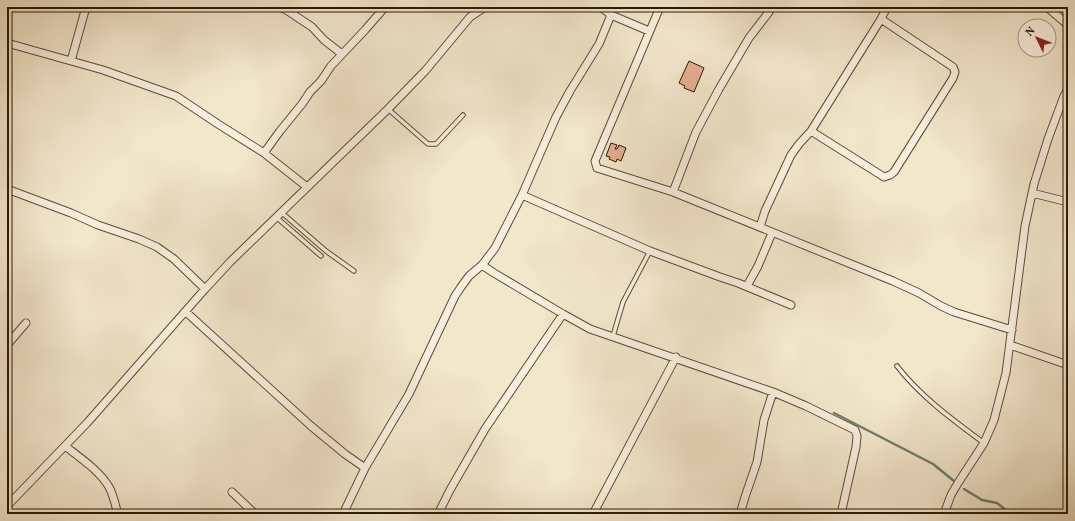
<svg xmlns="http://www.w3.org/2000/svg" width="1075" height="521" font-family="Vollkorn,serif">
<rect width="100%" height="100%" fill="#f2e6cb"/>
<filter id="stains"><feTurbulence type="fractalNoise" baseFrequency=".005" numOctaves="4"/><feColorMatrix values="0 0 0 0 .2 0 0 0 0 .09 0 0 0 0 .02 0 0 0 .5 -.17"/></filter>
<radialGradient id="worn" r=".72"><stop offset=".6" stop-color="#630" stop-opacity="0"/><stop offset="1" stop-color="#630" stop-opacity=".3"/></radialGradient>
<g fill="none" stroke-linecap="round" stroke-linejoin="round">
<path stroke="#6e7d6d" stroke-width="2.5" d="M834 413 933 464 954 481
M964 489 982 500 997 503 1011 514"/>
</g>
<path fill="#e6af93" stroke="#2b1903" d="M689 61 704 68 694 92 684 88 685 86 679 83Z
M611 143 617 145 615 149H617L619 145 626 148 621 161 617 159 616 162 609 159 610 157 606 156Z"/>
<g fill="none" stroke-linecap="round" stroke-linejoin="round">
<defs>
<path id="lane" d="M388 109 428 144H436L463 115
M281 212 326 251 354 271
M276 217 321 256
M613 336 623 302 650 251
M897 366C921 397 953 420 984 443"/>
<path id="street" d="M280 7 288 11 312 27 324 40 342 54
M601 7 611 15 649 31
M660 7 595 161 597 168 673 192 893 281 919 293 941 306 954 312 1012 330
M1047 7 1068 25
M7 43 103 70 176 96 218 124 264 153 307 187
M71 61 86 7
M811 131 884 177 890 175 894 172 953 78 955 72 953 67 881 19
M264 153 280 131 302 104 310 92 321 81 331 66 365 30 385 7
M7 189 71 213 98 225 139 239 157 247 174 259 205 289
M673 192 696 132 719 89 749 38 769 12 771 7
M1032 193 1068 202
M522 195 650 251 720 277 738 283 791 305
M760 227 765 211 791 155 799 144 811 131 881 19 887 7
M482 265 494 273 563 314 590 329 773 392 806 406 855 430 857 436 856 447 841 514
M747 286 758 266 772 233
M186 312 311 426 345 454 365 468
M7 345 26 323
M1010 345 1068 365
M65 446C79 457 100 471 109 487 113 494 115 503 117 511V514
M232 492 255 514
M7 506 87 423 205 289 230 262 388 109 426 70 470 17 485 7
M343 514 365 468 409 394 455 296 461 287 469 276 482 265 495 248 522 195 556 117 570 91 599 44 611 15
M438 514 450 490 485 429 563 314
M593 514 676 357
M740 514 745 497 757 462 764 420 773 392
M944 514 951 495 958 483 984 443 994 420 1006 373 1025 226 1034 184 1048 139 1064 96 1068 89"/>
</defs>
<use href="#lane" stroke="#5d4c35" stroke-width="5.5"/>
<use href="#street" stroke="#5d4c35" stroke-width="9"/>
<use href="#lane" stroke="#f7efdd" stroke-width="3.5"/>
<use href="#street" stroke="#f7efdd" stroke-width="7"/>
</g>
<rect width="1075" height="521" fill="none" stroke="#f2e6cb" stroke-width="24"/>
<rect x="8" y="8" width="1059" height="505" fill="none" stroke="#2b1903" stroke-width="2"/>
<rect x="12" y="12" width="1051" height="497" fill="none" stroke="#2b1903"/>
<g transform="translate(1037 38) rotate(313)"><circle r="19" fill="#f7efdd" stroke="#a59986"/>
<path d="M0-3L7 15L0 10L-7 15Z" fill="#8f2418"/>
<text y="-6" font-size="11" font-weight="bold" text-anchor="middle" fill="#2b1903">N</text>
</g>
<rect width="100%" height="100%" filter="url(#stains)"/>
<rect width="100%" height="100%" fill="url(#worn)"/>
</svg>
